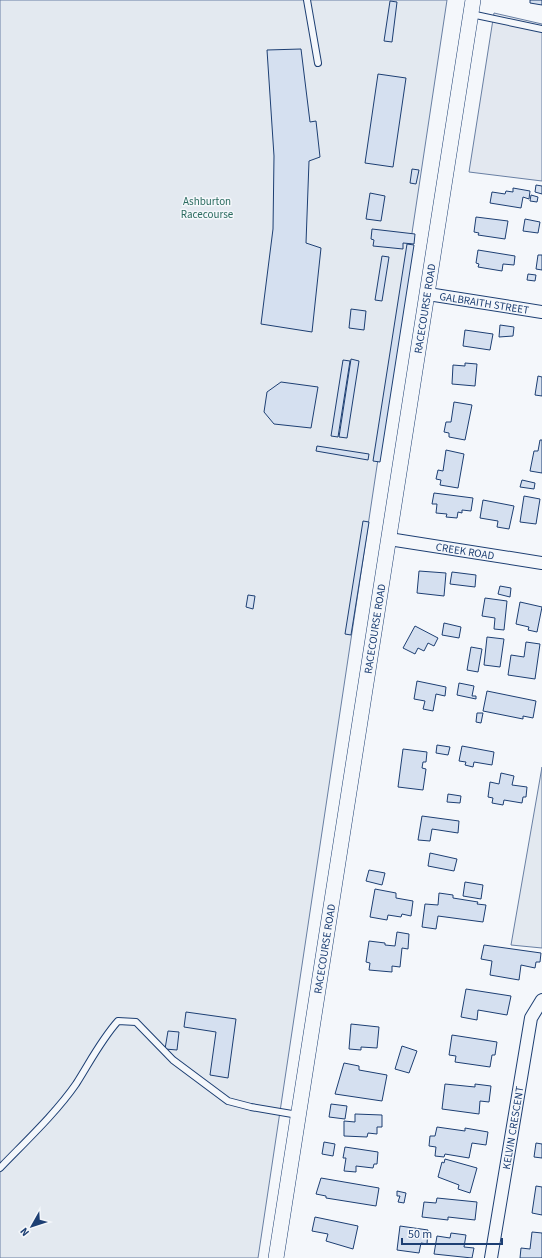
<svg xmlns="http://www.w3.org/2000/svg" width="542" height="1258" font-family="'Source Sans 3',sans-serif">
<rect width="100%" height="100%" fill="#f4f7fb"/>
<path fill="#e3e9f0" stroke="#687fa3" d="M0 0H447L258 1258H0Z
M542 767V948L511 945Z"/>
<path fill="#e3e8f0" stroke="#687fa3" d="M494 13 542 24V181L469 172Z"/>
<path fill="#d5e0f0" stroke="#1d3f73" d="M530 0H542V5L530 3Z
M390 1 397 2 392 42 384 41Z
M301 49 310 122 316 121 320 157 309 161 306 243 321 248 312 332 261 324 273 229 274 156 267 50Z
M378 74 406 78 393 167 365 163Z
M412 169 419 170 416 184 410 183Z
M536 185 542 186V194L535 192Z
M513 188 530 191 529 199 523 197 521 208 490 203 492 192 505 194 506 191 513 192Z
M370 193 385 196 381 221 366 219Z
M531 195 538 197 537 202 530 201Z
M476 217 508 221 505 239 478 235 479 233 474 232Z
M525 219 540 222 538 233 523 231Z
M372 229 415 234 414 244 403 243V249L373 246 374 240 371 239Z
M407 244 414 245 380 462 373 461Z
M478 250 515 256 514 265 503 264 502 271 478 267 479 264 476 263Z
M538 255H542V270L536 269Z
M382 256 389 257 382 301 375 300Z
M528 274 536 275 535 281 527 280Z
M351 309 366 311 364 330 349 328Z
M500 325 514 327 513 336 499 337Z
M465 330 493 334 490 350 463 346Z
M351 359 359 361 347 438 339 437Z
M343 360 350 361 338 437 331 436Z
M465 363 477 364 475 386 452 384 453 365 465 366Z
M538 376 542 377V396L535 395Z
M281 382 318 387 311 428 274 424 264 412 267 392Z
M454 402 472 405 465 440 449 437V433L444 432 446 422H451Z
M540 440H542V473L530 471 534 451H538Z
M317 446 369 454 368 460 316 451Z
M446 450 464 454 458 488 440 485 441 480 436 479 438 470 443 471Z
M522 480 535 483 534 489 520 487Z
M434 493 473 498 471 511 462 510V513L458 512 457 518 446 517 447 514 436 513 437 504H432Z
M524 496 540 499 536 524 520 522Z
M483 500 514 506 509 529 497 527 498 521 480 518Z
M363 521 369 522 351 635 345 634Z
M419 571 446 573 444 596 417 593Z
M452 572 476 575 475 587 450 584Z
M500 586 511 588 510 597 498 594Z
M248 595 255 596 253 609 246 607Z
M485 598 507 601 504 630 494 629 495 618 482 616Z
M520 602 542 607 537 632 528 630 529 627 516 624Z
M444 623 461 627 459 638 442 635Z
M415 626 438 638 434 646 428 643 424 651 418 648 415 654 403 648Z
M487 637 504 639 500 667 484 665Z
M526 642 540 644 535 679 508 675 511 655 524 657Z
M471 647 482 649 478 672 467 670Z
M417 681 446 687 445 696 436 694 433 711 423 709 425 701 414 699Z
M459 683 474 686 472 696H476V699L457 695Z
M487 691 536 701 533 718 523 716V719L483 711Z
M477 713H483L481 723 476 722Z
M437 745 450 747 448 755 436 753Z
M462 746 494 752 492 765 474 762 473 767 465 765 466 762 459 761Z
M403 749 427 752 426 762H423L422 768 426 769 423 790 398 787Z
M501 773 514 776 512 785 527 787 526 797H523L522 803 504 800 503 805 492 803 493 798 488 797 490 782 499 784Z
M448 794 461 796 460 803 447 802Z
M422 816 459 821 458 833 432 829 430 841 418 840Z
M430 853 457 859 454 871 428 866Z
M369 870 385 873 382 885 366 881Z
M465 882 483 885 481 899 463 896Z
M375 889 396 893V898L413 901 411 916 402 914 401 917 388 915 387 920 370 917Z
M439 893 453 895V898L478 902 477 904 486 905 483 922 438 916 436 929 422 927 425 904 438 905Z
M397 932 409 934 408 949 402 948 400 967 392 966V972L369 970 370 963 366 962 369 941 385 943V945L395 946Z
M484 945 541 953 540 962H536L535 968 521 965 519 980 490 975 492 961 481 959Z
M466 989 511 996 507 1015 478 1010 477 1020 461 1017Z
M186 1012 236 1019 228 1078 210 1075 216 1032 184 1027Z
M351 1024 379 1027 377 1048 361 1047V1050L349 1049Z
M168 1031 179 1032 177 1050 165 1049Z
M452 1035 497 1042 495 1055H492L490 1067 455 1062 456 1056 449 1055Z
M402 1046 417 1051 409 1073 395 1069Z
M344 1063 359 1066V1070L387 1075 382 1101 335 1094Z
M445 1084 475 1087V1084L491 1086 489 1102 480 1101 479 1114 442 1109Z
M331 1104 347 1106 345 1119 329 1117Z
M355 1114 382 1115V1127H377V1134L368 1133 367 1137 344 1136V1121L355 1122Z
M437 1127 465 1131V1128L488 1132 486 1145 472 1143 469 1158 445 1154 444 1157 435 1156 436 1147 429 1146 430 1136H435Z
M324 1142 335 1144 333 1156 322 1154Z
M536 1143 542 1144V1158L534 1157Z
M345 1147 378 1152 377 1164H374L373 1168 356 1166V1172L344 1171 346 1158H343Z
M445 1159 477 1168 470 1193 458 1189 459 1185 438 1177 442 1162 444 1163Z
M321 1178 379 1188 376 1206 326 1198V1196L316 1194Z
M536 1186 542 1187V1215L532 1213Z
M397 1191 406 1193 404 1203 398 1202 400 1196H397Z
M437 1198 477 1202 475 1220 448 1217V1220L422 1217 424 1202 436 1203Z
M315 1217 358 1226 353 1249 326 1241 328 1234 312 1231Z
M400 1226 428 1230 427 1244 421 1243 419 1253 397 1250Z
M532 1232 542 1233V1258H520L521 1248 530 1249Z
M451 1233 466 1235 464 1247 474 1248 472 1258 434 1254 437 1236 450 1238Z"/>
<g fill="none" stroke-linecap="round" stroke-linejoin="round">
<defs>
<path id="service" d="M307 0 318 63
M471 14 542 29
M0 1168C25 1142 56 1113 76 1084 90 1062 101 1040 118 1021L136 1022 173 1060 228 1101 251 1107 298 1115"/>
<g id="minor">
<path id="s1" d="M428 294 542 312"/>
<path id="s2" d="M389 539 542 563"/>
<path id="s3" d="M491 1258 531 1018 542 1000"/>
</g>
<g id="tertiary">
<path id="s4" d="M276 1258 473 0"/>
</g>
</defs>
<use href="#service" stroke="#1d3f73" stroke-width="8"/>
<use href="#minor" stroke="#1d3f73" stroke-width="14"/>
<use href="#tertiary" stroke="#1d3f73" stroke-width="16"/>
<use href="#service" stroke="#f4f7fb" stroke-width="6"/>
<use href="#minor" stroke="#f4f7fb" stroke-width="12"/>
<use href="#tertiary" stroke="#f4f7fb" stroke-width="15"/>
</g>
<g text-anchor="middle" stroke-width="3" stroke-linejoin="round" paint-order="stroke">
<g font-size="11" fill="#2c6c60" stroke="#f4f7fb">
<text x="207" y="205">Ashburton<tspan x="207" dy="13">Racecourse</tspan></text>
</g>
<g font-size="11" fill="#1d3f73" stroke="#f4f7fb">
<text dy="4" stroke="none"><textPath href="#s1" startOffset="57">GALBRAITH STREET</textPath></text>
<text dy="4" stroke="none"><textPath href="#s4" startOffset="961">RACECOURSE ROAD</textPath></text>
<text dy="4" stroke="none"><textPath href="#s2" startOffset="77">CREEK ROAD</textPath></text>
<text dy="4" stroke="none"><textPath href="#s4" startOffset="637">RACECOURSE ROAD</textPath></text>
<text dy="4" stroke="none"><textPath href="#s4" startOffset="313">RACECOURSE ROAD</textPath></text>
<text dy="4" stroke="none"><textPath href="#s3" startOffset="132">KELVIN CRESCENT</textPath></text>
</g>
</g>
<g transform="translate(32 1226) rotate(231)" stroke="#f4f7fb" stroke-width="3" paint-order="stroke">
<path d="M0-3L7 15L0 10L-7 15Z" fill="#1d3f73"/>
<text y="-6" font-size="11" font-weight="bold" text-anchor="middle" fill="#1d3f73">N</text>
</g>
<path d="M402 1238v6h100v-6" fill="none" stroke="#1d3f73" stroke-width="2"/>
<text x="408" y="1238" font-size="12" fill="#1d3f73" stroke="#f4f7fb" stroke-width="3" paint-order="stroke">50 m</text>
</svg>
